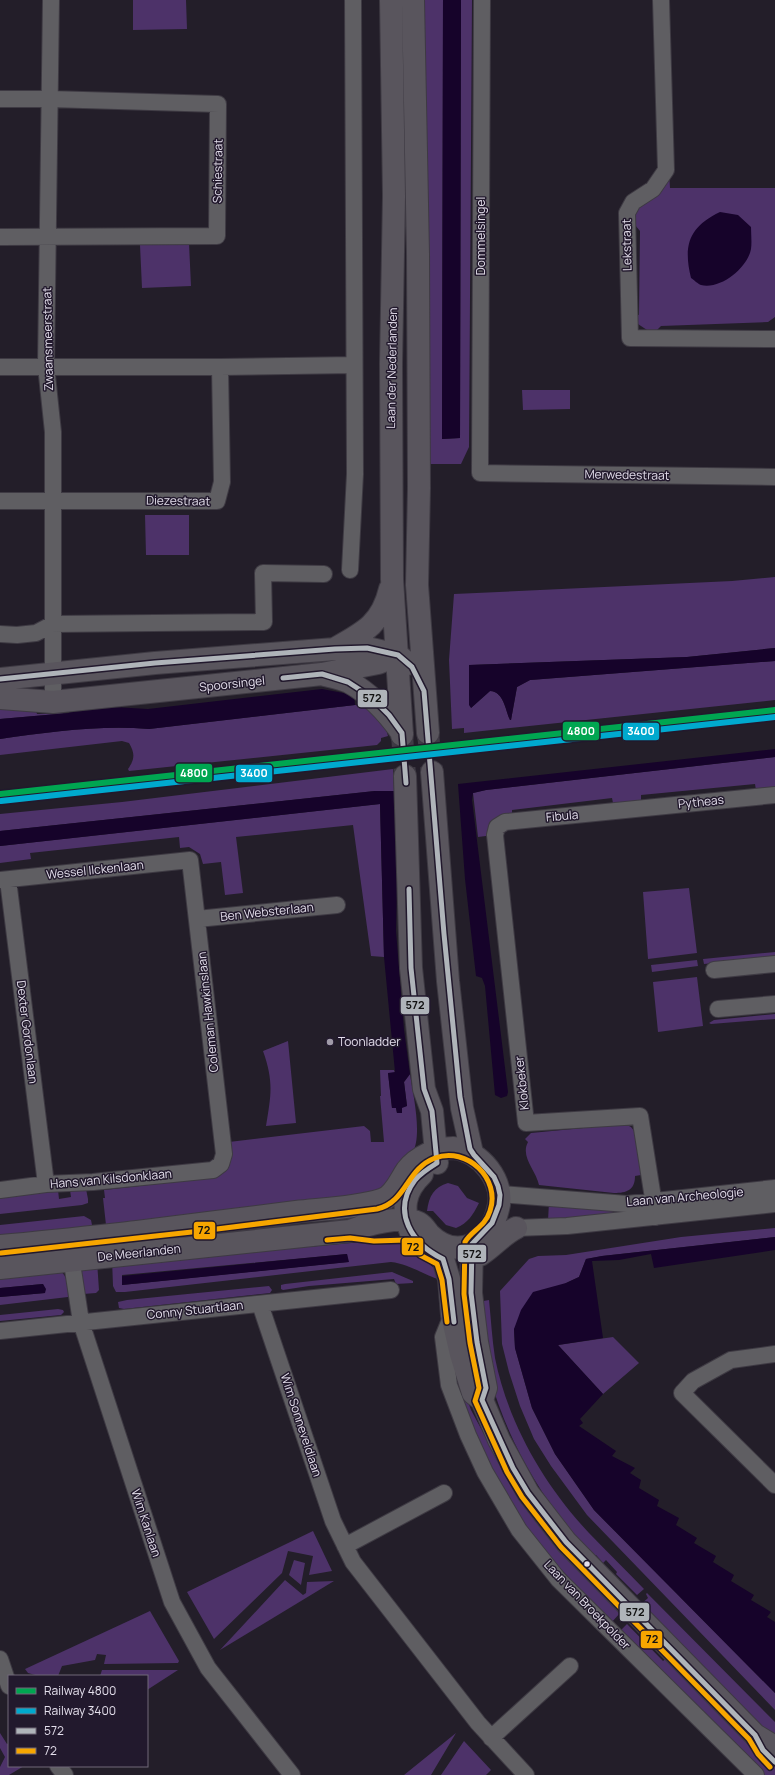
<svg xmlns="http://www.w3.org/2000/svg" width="775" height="1775" font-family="Manrope,sans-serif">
<rect width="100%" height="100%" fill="#231e29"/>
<path fill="#4d3269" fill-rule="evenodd" d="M133 0H186L187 29 133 30Z
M423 0H443L442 439 460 438 461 0H472L469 447 461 464H428Z
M669 172 670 188H775V317L768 322 661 326 653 334 635 322 634 314 639 315 640 231 635 225 633 213Z
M189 243 191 286 142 288 140 245Z
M522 390H570V409L523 410Z
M145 515H189V555H146Z
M775 577V648L687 657 470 665 471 708 490 691C504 692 505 709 510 720H511L517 687 530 680 775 661V700L464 733V728L452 729 449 660 454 594 732 581Z
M355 705 367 706 385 726 388 736 381 738V741L377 745 129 771 128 769C135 759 135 753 129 743L122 741 0 755V739C50 732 99 725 149 729Z
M0 706 35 707 37 714 69 713 0 719Z
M775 757V788L756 790 755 784 641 795V801L613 803 612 798 512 810V816L490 825 486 836 478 837 473 793 486 790Z
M393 769 394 791H375L0 831V814L122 802Z
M380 804 384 957 371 956 353 825 236 837 243 893 225 895 221 862 203 864 200 854 189 847 180 848 179 837 30 853 31 859 0 863V846Z
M689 888 697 953 648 959 643 892Z
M775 952V957L704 964 703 959Z
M697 960 698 966 652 972 651 965Z
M697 977 703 1026 658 1032 653 982Z
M775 1014V1019L711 1024 709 1023 714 1020Z
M288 1041 296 1123 266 1126C271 1095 274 1082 263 1051Z
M380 1070H394L395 1073H388L392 1108H396L397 1113 402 1107 407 1106 404 1082 410 1074C413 1095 423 1136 412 1154 404 1167 391 1180 380 1192L106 1225 103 1198H105L104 1190 218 1177C234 1166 231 1160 229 1142L364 1126 370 1131 371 1142H384L380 1096H381Z
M625 1124 631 1127 635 1132 641 1175 635 1176C635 1190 627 1193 614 1193L539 1185C536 1170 520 1157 528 1142L525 1139 531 1133Z
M448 1183 458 1186 467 1198 479 1203C473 1215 468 1223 456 1228L446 1225 433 1211H427C429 1196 434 1187 448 1183Z
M86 1189 88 1199V1203L82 1205 0 1214V1197L58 1190 59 1199 71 1197 70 1190Z
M549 1202 626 1210 627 1214 548 1221Z
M84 1216 91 1220 93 1230 0 1240V1225Z
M775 1228V1237L602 1256 586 1259 579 1277 566 1283 514 1329 515 1348 532 1408 555 1454 594 1510 775 1693V1710L587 1515 551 1466 534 1439 520 1406 509 1372 502 1344 500 1291 529 1259 538 1256 566 1255 681 1237Z
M394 1239C413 1246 426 1261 441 1275V1280C424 1275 409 1264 391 1262L125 1292H116L113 1286 112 1259 236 1248 274 1250ZM347 1254 348 1262 122 1285V1275Z
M97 1261 99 1290 96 1293 83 1294 80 1277 82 1268Z
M54 1265C67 1275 68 1280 68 1297L0 1305V1297L45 1293 43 1284 0 1288V1272Z
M392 1272 413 1281V1283L396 1284 394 1279 309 1286 283 1290 281 1289V1285L285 1284Z
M269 1286 272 1290 270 1293 124 1309 119 1308 118 1302 127 1300Z
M489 1300C491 1319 492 1339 495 1358 508 1423 544 1485 589 1533 607 1552 626 1570 644 1589L637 1595 616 1574 617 1572 606 1560 603 1563 596 1555 593 1557C545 1505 507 1442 489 1374 483 1351 482 1325 478 1302Z
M58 1309 63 1310 64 1312 61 1315 0 1321V1315Z
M613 1337 639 1363 603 1394 558 1345Z
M453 1361 471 1410 507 1477 621 1612 611 1623 546 1553 525 1528 505 1496 462 1407 449 1362Z
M313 1531 332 1571 309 1575 313 1556 288 1551 282 1573 214 1639 187 1592Z
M294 1560 305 1563 301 1585 289 1575Z
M285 1580 303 1595 306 1593 307 1582 334 1581 220 1650Z
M647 1593 775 1722V1741L639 1606 648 1598 646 1594Z
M150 1611 179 1661 178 1663 104 1664 106 1655 97 1654 95 1660 62 1666 58 1676H39L28 1673 25 1669Z
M627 1624 663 1661 667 1658 775 1767V1775H763L620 1631Z
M102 1670H178L147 1690V1676H100Z
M0 1733 7 1744 9 1743V1766H24L9 1775H0V1767L5 1757 0 1748Z
M456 1733 431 1775H404Z
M464 1741 491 1770 486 1775H441Z"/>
<path fill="#16032a" d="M443 0H461L460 438 442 439Z
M720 212 738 215 751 227C751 234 752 242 751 249 748 267 721 290 701 285 698 284 694 280 691 278 683 245 689 227 720 212Z
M775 648V661L530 680 517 687 511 720H510C505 709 504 692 490 691L471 708 469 705V665L687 657Z
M322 689 354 695 355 705 149 729C99 725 50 732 0 739V719L69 713 71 709 95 706 148 709Z
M775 749V757L486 790 473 793 472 800 508 1092 507 1096 501 1098 495 1095 485 986 482 978 476 976 465 879 458 784Z
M375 791H394L398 831 396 931 404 1030 410 1074 404 1082 407 1106 402 1108V1113H397L396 1108H392L388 1073 395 1072 384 957 380 804 0 846V831Z
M775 1237V1250L654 1268 651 1254 619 1260 592 1261 603 1338 558 1345 603 1394 580 1419 583 1423 579 1426 616 1451 612 1456 635 1468 630 1473 641 1480 639 1488 659 1500 657 1506 679 1518 676 1525 697 1538 694 1543 716 1556 713 1562 734 1575 731 1581 754 1595 751 1600 771 1612 767 1617 775 1622V1693L594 1510 555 1454 532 1408 515 1348 514 1329 521 1310 533 1292 566 1283 579 1277 586 1259 602 1256Z
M347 1254 349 1262 122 1285V1276Z
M43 1284 46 1289 45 1293 0 1297V1288Z"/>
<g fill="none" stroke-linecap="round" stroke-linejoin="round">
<path stroke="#403b46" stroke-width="22" stroke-dasharray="22 11" stroke-linecap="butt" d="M428 733 432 772
M402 735 405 776"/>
<defs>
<path id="street" d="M51 0 46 366 53 432V702
M482 0 480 473 775 477
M661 0 666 170 653 189 633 202 627 213 630 338 775 339
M0 99H50L218 104 217 236 0 237
M0 367H220L222 482 217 501H0
M220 367 354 365
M350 570 355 474 353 0
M0 634 17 635 36 633 53 624 264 622 263 573 324 574
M0 880 190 860 224 1154 221 1164 213 1170 93 1182 46 1184 0 1190
M8 880 46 1184
M197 919 337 905
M714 970 775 964
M718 1009 775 1004
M500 1194 627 1204 775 1188
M656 1217 640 1116 526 1123 495 835 497 827 505 822 775 795
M516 1228 567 1226 775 1204
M70 1250 81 1322 172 1602 208 1668 292 1775
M260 1304 333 1521 353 1562 478 1723 526 1775
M452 1315 443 1337 449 1385 468 1435 485 1472 519 1530 558 1579 756 1775
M0 1331 391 1290
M775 1354 731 1360 693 1381 682 1393 775 1485
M345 1546 444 1493
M0 1659 9 1686
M491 1738 570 1666
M58 1766 65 1775"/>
<path id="secondary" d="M391 0 394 196 391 364 392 579 402 735
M413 0 418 254 419 488 417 585 428 733
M336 648C365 632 382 623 390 589
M325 675C333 677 342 679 349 682 371 694 388 713 402 733
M0 679 155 663 335 649 367 648 398 655 408 664
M0 698 53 702 322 674 378 663 398 655
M432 772 448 981 462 1108 472 1153
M405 776 411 968 424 1089 432 1111 437 1163
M411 1233C402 1210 403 1192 422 1174
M472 1244 471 1293 477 1342 486 1388 482 1400
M0 1246C46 1242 91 1237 137 1232 190 1225 243 1219 296 1212 323 1209 355 1208 381 1200 394 1197 400 1180 407 1170 417 1157 436 1148 453 1148 480 1150 506 1182 498 1209 495 1223 486 1237 473 1244 456 1252 441 1246 429 1234 426 1230 423 1225 419 1223 401 1215 368 1224 350 1231L0 1268
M480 1255C493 1247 502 1235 516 1228
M443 1259 449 1279 452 1315 461 1354 473 1393 482 1400 499 1440 528 1493 566 1542 755 1735 775 1747"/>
</defs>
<use href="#street" stroke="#3e3a43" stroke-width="18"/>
<use href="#secondary" stroke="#3e3a43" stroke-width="24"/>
<use href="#street" stroke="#5f5e62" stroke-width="16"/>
<use href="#secondary" stroke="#59555d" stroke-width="22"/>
<defs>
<path id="bus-1" d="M283 678 322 674 348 682 371 697 389 715 402 733 406 783
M0 679 155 663 335 649 367 648 398 655 412 667 424 691 444 934 460 1097 470 1149 474 1155 494 1177 498 1186 500 1195 499 1205 492 1223 472 1244 471 1293 477 1342 486 1388 482 1400 513 1468 528 1493 566 1542 755 1735 763 1750 775 1762
M409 889 411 968 424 1089 432 1111 437 1163C429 1168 421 1173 415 1180 391 1212 412 1244 443 1259L449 1279 454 1322"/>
<path id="bus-2" d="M327 1240 350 1238 374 1241 407 1240 420 1255 437 1264 442 1280 447 1322
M1 1253 201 1231 377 1209C407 1202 406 1169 435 1158 467 1146 501 1179 490 1211 485 1227 472 1230 465 1242L464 1294 470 1343 479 1388 475 1401 507 1472 522 1497 561 1547 749 1739 758 1754 770 1767"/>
</defs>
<use href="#bus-1" stroke="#22192d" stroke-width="8"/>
<use href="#bus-2" stroke="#22192d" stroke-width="8"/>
<use href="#bus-1" stroke="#afb4b9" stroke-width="5"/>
<use href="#bus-2" stroke="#f7a600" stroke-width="5"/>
<defs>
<path id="rail-1" d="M0 794 775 710"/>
<path id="rail-2" d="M1 801 775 717"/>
</defs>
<use href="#rail-1" stroke="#22192d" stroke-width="9"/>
<use href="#rail-2" stroke="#22192d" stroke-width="9"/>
<use href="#rail-1" stroke="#00a651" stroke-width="6"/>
<use href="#rail-2" stroke="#00a9ce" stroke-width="6"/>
</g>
<circle fill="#a09ba8" stroke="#22192d" stroke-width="1.5" cx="330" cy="1042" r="4"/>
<circle fill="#e4dfec" stroke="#22192d" stroke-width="1.5" cx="587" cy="1564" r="3.5"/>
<g text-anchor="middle" stroke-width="3" stroke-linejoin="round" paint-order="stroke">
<g font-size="12" fill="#e4dfec" stroke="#22192d">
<text transform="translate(218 171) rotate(-89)" y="4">Schiestraat</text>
<text transform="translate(481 236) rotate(-90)" y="4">Dommelsingel</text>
<text transform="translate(627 245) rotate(-91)" y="4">Lekstraat</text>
<text transform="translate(48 339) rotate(-91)" y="4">Zwaansmeerstraat</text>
<text transform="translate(392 368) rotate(-89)" y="4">Laan der Nederlanden</text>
<text transform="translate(627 475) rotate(1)" y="4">Merwedestraat</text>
<text transform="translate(178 501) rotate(1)" y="4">Diezestraat</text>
<text transform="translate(232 684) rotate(-6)" y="4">Spoorsingel</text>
<text transform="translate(701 802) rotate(-6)" y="4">Pytheas</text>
<text transform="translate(562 816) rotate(-5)" y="4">Fibula</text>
<text transform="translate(95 870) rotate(-6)" y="4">Wessel Ilckenlaan</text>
<text transform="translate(267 912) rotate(-6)" y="4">Ben Websterlaan</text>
<text transform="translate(208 1012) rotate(-96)" y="4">Coleman Hawkinslaan</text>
<text transform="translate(27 1032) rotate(83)" y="4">Dexter Gordonlaan</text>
<text transform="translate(522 1083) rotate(-96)" y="4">Klokbeker</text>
<text transform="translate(111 1179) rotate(-5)" y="4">Hans van Kilsdonklaan</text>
<text transform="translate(685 1197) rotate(-5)" y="4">Laan van Archeologie</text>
<text transform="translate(139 1253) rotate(-6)" y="4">De Meerlanden</text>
<text transform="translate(195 1310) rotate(-6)" y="4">Conny Stuartlaan</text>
<text transform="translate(301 1425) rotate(72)" y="4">Wim Sonneveldlaan</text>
<text transform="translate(146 1523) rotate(72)" y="4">Wim Kanlaan</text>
<text transform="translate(587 1605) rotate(46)" y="4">Laan van Broekpolder</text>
</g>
<g font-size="12" fill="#e4dfec" stroke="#22192d" text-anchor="start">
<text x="338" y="1046">Toonladder</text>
</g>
</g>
<g stroke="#22192d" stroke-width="1.5">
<rect x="357" y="689" width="31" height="19" rx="4" fill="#afb4b9"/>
<rect x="562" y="721" width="38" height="20" rx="4" fill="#00a651"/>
<rect x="622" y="722" width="38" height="19" rx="4" fill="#00a9ce"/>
<rect x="175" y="763" width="38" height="20" rx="4" fill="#00a651"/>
<rect x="235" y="764" width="38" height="19" rx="4" fill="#00a9ce"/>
<rect x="400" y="996" width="30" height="19" rx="4" fill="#afb4b9"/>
<rect x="193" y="1221" width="23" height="19" rx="4" fill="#f7a600"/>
<rect x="401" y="1237" width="23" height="19" rx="4" fill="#f7a600"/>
<rect x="457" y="1244" width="30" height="19" rx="4" fill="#afb4b9"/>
<rect x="619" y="1602" width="31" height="20" rx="4" fill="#afb4b9"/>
<rect x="640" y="1630" width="23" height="19" rx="4" fill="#f7a600"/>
</g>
<g font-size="11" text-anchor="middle" font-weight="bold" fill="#fff">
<text x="581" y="735">4800</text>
<text x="641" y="735">3400</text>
<text x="194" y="777">4800</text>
<text x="254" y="777">3400</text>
</g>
<g font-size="11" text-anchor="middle" font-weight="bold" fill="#111">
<text x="372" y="702">572</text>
<text x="415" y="1009">572</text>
<text x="204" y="1234">72</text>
<text x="413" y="1251">72</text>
<text x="472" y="1258">572</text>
<text x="635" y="1616">572</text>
<text x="652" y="1643">72</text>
</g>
<rect x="8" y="1675" width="140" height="92" fill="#22192d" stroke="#706879"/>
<rect x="16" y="1688" width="20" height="6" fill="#00a651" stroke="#706879"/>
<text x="44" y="1695" font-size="12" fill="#e4dfec">Railway 4800</text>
<rect x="16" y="1708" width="20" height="6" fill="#00a9ce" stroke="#706879"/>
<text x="44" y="1715" font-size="12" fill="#e4dfec">Railway 3400</text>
<rect x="16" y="1728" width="20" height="6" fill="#afb4b9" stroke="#706879"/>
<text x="44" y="1735" font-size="12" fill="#e4dfec">572</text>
<rect x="16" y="1748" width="20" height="6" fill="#f7a600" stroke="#706879"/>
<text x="44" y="1755" font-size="12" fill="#e4dfec">72</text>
</svg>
